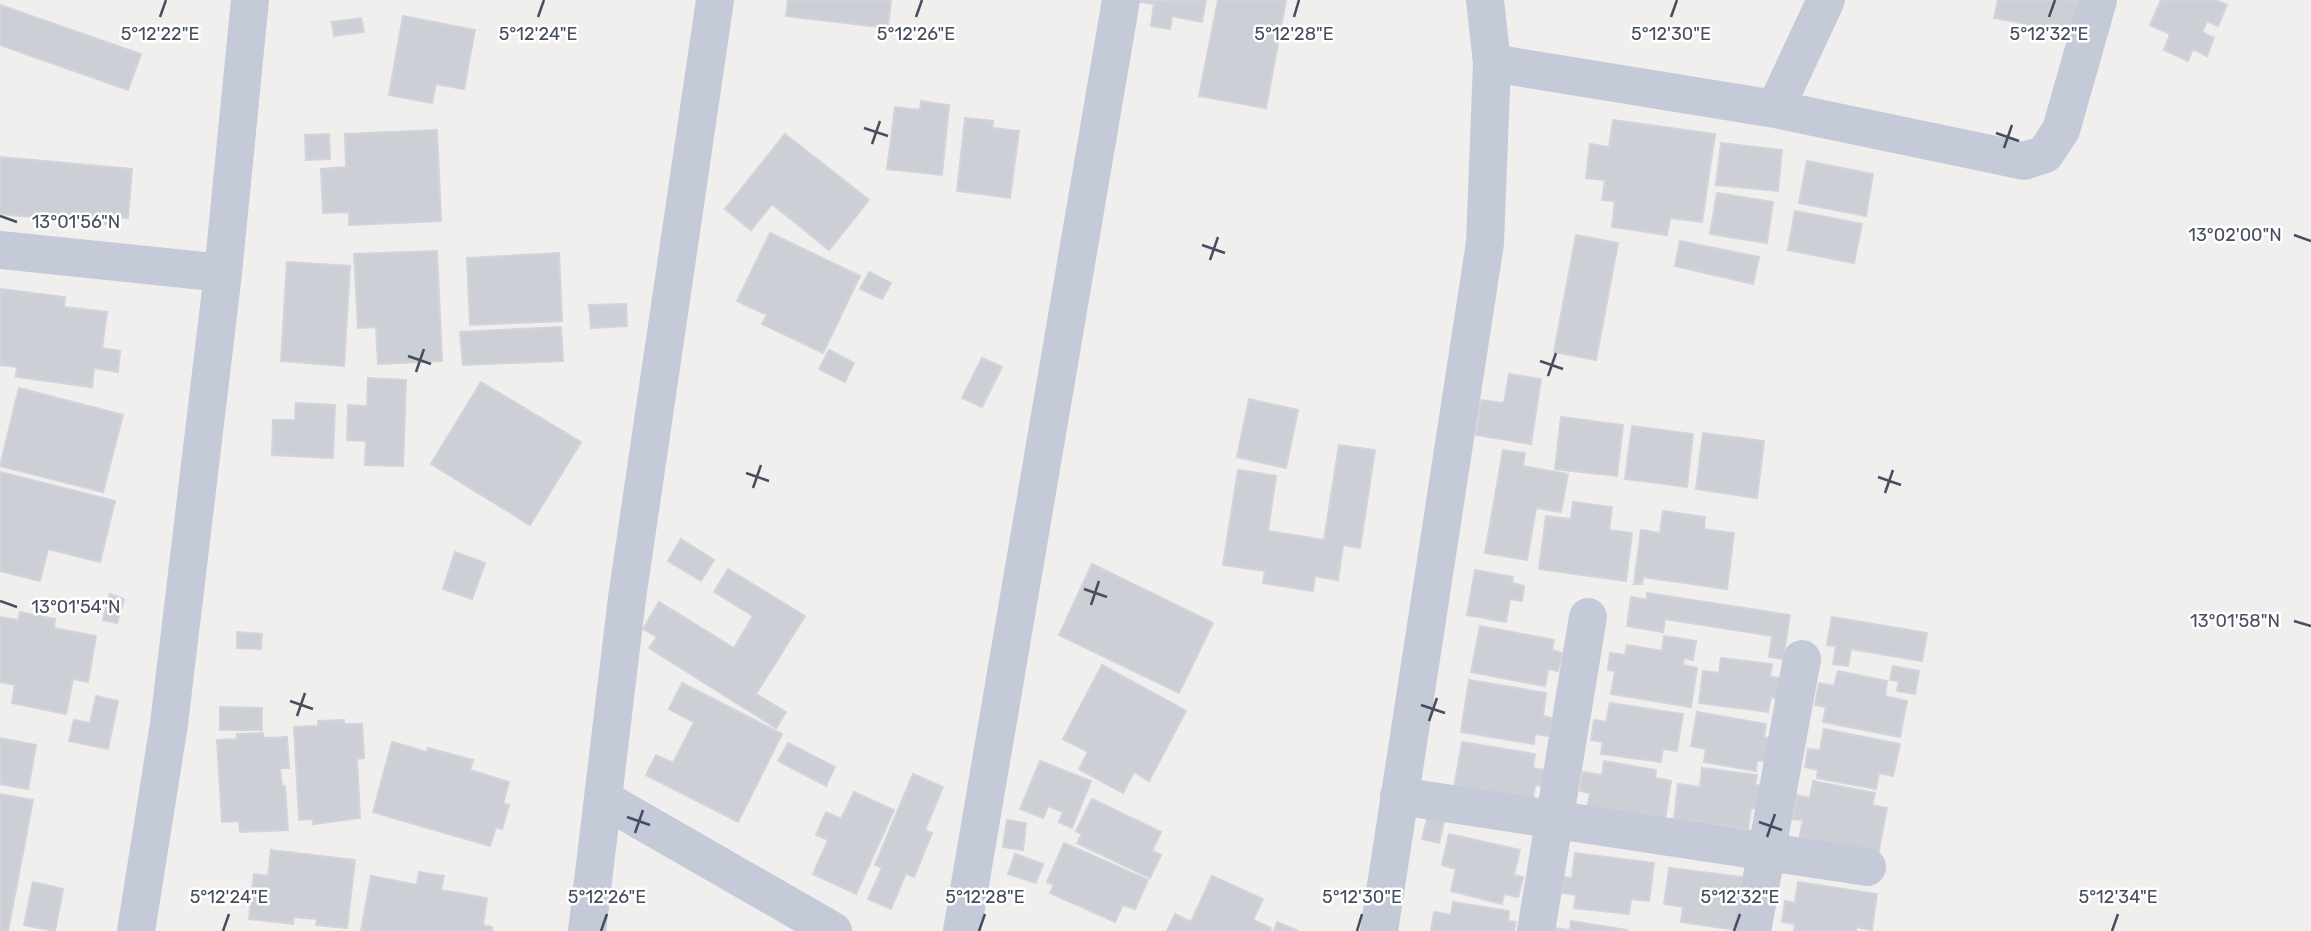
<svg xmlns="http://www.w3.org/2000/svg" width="2311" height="931" font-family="Rubik,sans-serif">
<rect width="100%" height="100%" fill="#f1efee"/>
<path fill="#cdcfd7" stroke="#d2d3db" stroke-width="2" d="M788 0H891L888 28 786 16Z
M1206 0 1202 22 1172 16 1170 29 1151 26 1154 4 1135 1Z
M1218 0H1286L1266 108 1199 96Z
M1998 0H2080L2074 33 1994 18Z
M2161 0H2216L2227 5 2218 26 2207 21 2202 32 2214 38 2207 56 2193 49 2188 61 2164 50 2170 34 2150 25Z
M0 5 141 54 128 90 0 45Z
M403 16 475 30 464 89 436 84 432 103 389 95Z
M361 18 364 32 334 36 332 22Z
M921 101 949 105 942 175 887 169 895 107 920 110Z
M965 118 993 121 992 128 1019 131 1010 198 957 191Z
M1613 120 1715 134 1702 222 1670 218 1667 235 1612 227 1615 201 1602 200 1605 180 1586 178 1590 144 1609 147Z
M437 130 441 221 349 225V212L323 213 321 169 346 167 345 134Z
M329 134 330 159 306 160 305 135Z
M785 134 869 200 829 250 772 204 751 230 725 209Z
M1721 143 1782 150 1778 191 1716 185Z
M0 157 132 169 128 218 117 217 116 225 0 214Z
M1807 161 1873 174 1866 216 1799 203Z
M1717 193 1773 202 1767 243 1710 234Z
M1795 211 1862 224 1854 263 1788 250Z
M770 233 860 276 823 353 762 324 767 315 737 301Z
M1576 235 1618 243 1596 360 1554 352Z
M1680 241 1759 257 1753 284 1675 266Z
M437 251 442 361 378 364 376 327 358 328 354 254Z
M559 253 562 321 470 325 467 258Z
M287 262 350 266 344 366 281 361Z
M869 272 891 283 882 299 860 289Z
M0 289 65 297 64 307 107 312 102 348 120 351 118 372 94 368 92 387 16 377 17 367 0 365Z
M626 304 627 326 591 328 589 305Z
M561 327 563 361 463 365 460 332Z
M829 350 854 363 845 382 819 369Z
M982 358 1002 367 982 407 962 398Z
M1509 374 1541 379 1531 444 1476 435 1481 400 1504 403Z
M368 378 406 380 403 466 365 465 366 441 347 440 348 405 367 406Z
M481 382 581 442 530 525 431 464Z
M19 388 123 415 103 492 0 466Z
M1249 399 1298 410 1286 468 1237 457Z
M296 403 335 405 333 458 272 455 273 420H295Z
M1561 417 1623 425 1617 476 1555 469Z
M1632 426 1693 434 1687 487 1625 479Z
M1703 433 1764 441 1757 498 1696 489Z
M1339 445 1375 450 1360 548 1343 545 1338 580 1315 576 1313 591 1263 583 1265 571 1223 565 1238 470 1276 476 1268 531 1324 540Z
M1503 450 1525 453 1523 466 1568 474 1561 512 1536 508 1527 560 1485 553Z
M0 472 115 501 100 562 48 549 40 581 0 571Z
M1573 502 1612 507 1609 530 1632 533 1626 581 1539 569 1546 516 1571 519Z
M1663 511 1705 517 1704 529 1734 533 1727 589 1643 577 1642 584H1634L1641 530 1660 533Z
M681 539 714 560 701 581 668 561Z
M455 552 485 563 472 599 443 589Z
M1092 564 1213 623 1179 693 1059 635Z
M728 569 805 616 756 694 786 712 776 728 649 648 657 637 643 629 659 602 734 648 753 616 714 592Z
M1475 570 1513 577 1512 583 1524 586 1522 601 1510 599 1506 622 1467 615Z
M1647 593 1790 615 1783 659 1769 657 1772 636 1665 619 1663 632 1627 626 1631 597 1647 600Z
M110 594 124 599 117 623 103 620Z
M20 612 55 619 54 628 96 636 88 682 73 679 66 714 12 703 15 685 0 682V617L18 620Z
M1832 617 1927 633 1922 661 1851 649 1848 666 1833 664 1836 646 1827 645Z
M1480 626 1554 640 1552 650 1562 653 1558 671 1548 669 1545 686 1471 672Z
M237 632 262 634 261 649 237 648Z
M1664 636 1696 641 1693 660 1684 658 1683 665 1697 668 1691 707 1611 694 1615 671 1608 670 1610 653 1625 655 1627 645 1662 651Z
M1721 658 1772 664 1770 677 1783 678 1781 699 1771 697 1768 712 1699 703 1703 671 1719 673Z
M1102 665 1186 711 1149 781 1134 772 1123 793 1079 769 1088 752 1063 739Z
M1893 666 1919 671 1915 694 1897 691 1899 681 1890 680Z
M1838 671 1887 681 1885 696 1907 701 1900 737 1823 722 1826 707 1815 705 1819 683 1834 686Z
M1469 680 1546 693 1543 716 1552 718 1549 736 1535 734 1534 744 1461 732Z
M682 683 782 734 738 822 646 775 656 755 673 763 694 722 669 709Z
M96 696 118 701 108 749 69 741 74 720 90 723Z
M1610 703 1683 714 1677 751 1663 749 1661 762 1601 754 1603 742 1591 740 1594 720 1606 722Z
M220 707 262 708V730H220Z
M1697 712 1766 724 1764 737 1771 739 1767 762 1757 760 1756 771 1704 762 1706 749 1691 746Z
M344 720V724H362L364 758 357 759 360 818 313 824V819L299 820 294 727 318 726V721Z
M1824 729 1900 744 1893 776 1879 773 1876 789 1817 778 1818 770 1805 767 1808 749 1820 750Z
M263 733 264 738 287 737 289 768H280L282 786H285L288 830 240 832 239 821 222 822 217 740 237 739V734Z
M0 738 36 745 28 789 0 784Z
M392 742 427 752 428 748 473 760 470 770 509 782 503 803 509 805 502 829 496 827 490 846 373 812Z
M1462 742 1535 754 1533 768 1546 770 1543 786 1535 785 1532 807 1453 794Z
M788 743 835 767 826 786 778 761Z
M1040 761 1091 781 1072 828 1059 822 1063 812 1048 806 1043 818 1020 809Z
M1604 761 1656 770 1655 778 1671 781 1665 820 1587 808 1590 793 1580 791 1583 772 1602 775Z
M1702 768 1757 775 1755 785 1764 786 1761 809 1751 808 1748 829 1674 819 1678 784 1700 787Z
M913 774 943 787 925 830 932 833 914 877 906 873 891 909 868 899 882 868 875 865Z
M1813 781 1875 793 1872 805 1887 808 1878 855 1799 840 1803 820 1793 819 1797 795 1810 798Z
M854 792 894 810 856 894 813 874 828 840 816 835 826 812 841 819Z
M0 794 33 800 8 931H0Z
M1092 799 1161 832 1152 851 1161 855 1150 878 1077 843 1082 834 1076 831Z
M1431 804 1447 809 1439 843 1422 839Z
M1007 820 1026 823 1023 850 1003 847Z
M1449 834 1520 850 1514 875 1523 877 1518 897 1504 894 1502 904 1451 891 1456 869 1442 865Z
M1064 843 1148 880 1135 909 1123 905 1115 922 1050 893 1054 885 1047 882Z
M271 850 355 860 347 928 316 925 317 919 294 917 293 924 249 919 254 874 268 876Z
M1575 853 1654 863 1649 901 1631 899 1629 914 1574 908 1576 895 1562 893 1564 877 1572 878Z
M1015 854 1043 864 1036 883 1008 874Z
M1669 868 1743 877 1736 930 1681 922 1683 907 1664 904Z
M419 872 444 876 441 890 487 898 483 925 492 927V931H361L371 876 417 885Z
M1212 876 1263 899 1253 920 1271 928 1270 931H1167L1175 914 1191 922Z
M33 882 63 889 55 931 24 925Z
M1798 882 1877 894 1872 930 1856 927V931H1794L1795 924 1782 922 1785 901 1795 903Z
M1453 902 1509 911 1508 921 1516 922 1514 931H1431L1434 912 1451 915Z
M1571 921 1627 930V931H1554L1555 928 1570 930Z
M1277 922 1298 931H1274Z"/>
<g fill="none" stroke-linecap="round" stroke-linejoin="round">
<path stroke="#c4cad8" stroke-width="38" d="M1492 63 1775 109 1826 0
M1775 109 2024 161 2045 154 2061 130 2098 0
M0 250 223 273
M1399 796 1867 867
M605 800 833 931
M136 931 169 724 223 273 250 0
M587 931 627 598 715 0
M962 931 1121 0
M1379 931 1485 243 1492 63 1485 0
M1536 931 1588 617
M1752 931 1802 659"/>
</g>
<path fill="none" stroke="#454d5e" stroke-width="2.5" d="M160 17 166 0M538 17 544 0M916 17 922 0M1294 17 1299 0M1671 17 1677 0M2049 17 2055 0M864 128 888 136M1996 133 2019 141M872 144 880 121M2004 148 2012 125M0 216 17 222M2294 235 2311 241M1202 245 1225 253M1210 260 1218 237M408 356 431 364M1540 361 1563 369M416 372 424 349M1548 376 1556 353M746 473 769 481M1878 477 1901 485M753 488 761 465M1885 493 1893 470M1084 589 1107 597M0 601 17 607M1091 605 1099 581M2294 621 2311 626M290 701 313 709M1421 705 1445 713M297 716 305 693M1429 721 1437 698M627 817 650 825M1759 822 1782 830M635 833 643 810M1767 837 1775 814M223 931 229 914M601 931 607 914M979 931 985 914M1357 931 1362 914M1734 931 1740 914M2112 931 2118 914"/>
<g font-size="18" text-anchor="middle" fill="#454d5e" stroke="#fff" stroke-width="5" stroke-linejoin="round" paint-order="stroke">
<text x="160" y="40">5°12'22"E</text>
<text x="538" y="40">5°12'24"E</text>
<text x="916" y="40">5°12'26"E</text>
<text x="1294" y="40">5°12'28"E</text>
<text x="1671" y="40">5°12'30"E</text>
<text x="2049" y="40">5°12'32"E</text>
<text x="76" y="228">13°01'56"N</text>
<text x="2235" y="241">13°02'00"N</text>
<text x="76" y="613">13°01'54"N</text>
<text x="2235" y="627">13°01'58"N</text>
<text x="229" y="903">5°12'24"E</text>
<text x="607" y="903">5°12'26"E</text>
<text x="985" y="903">5°12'28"E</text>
<text x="1362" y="903">5°12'30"E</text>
<text x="1740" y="903">5°12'32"E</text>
<text x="2118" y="903">5°12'34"E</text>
</g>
</svg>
